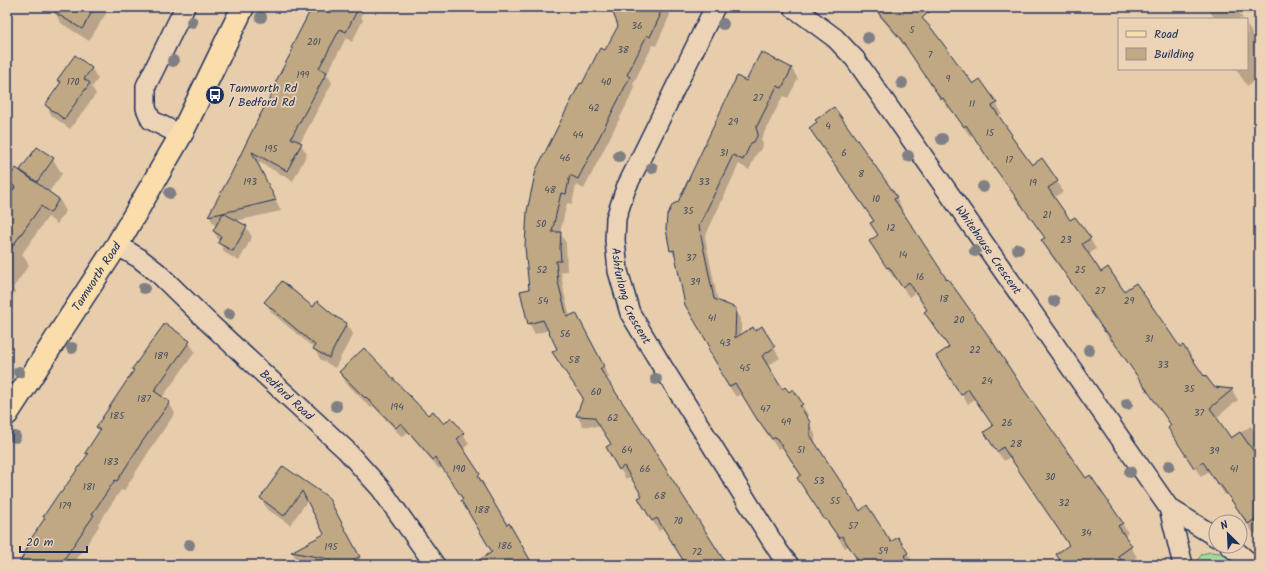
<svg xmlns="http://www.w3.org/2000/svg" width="1266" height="572" font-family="Kalam,sans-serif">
<rect width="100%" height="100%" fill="#e8cdac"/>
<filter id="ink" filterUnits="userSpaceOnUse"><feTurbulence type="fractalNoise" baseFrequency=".025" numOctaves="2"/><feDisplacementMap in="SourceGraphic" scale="8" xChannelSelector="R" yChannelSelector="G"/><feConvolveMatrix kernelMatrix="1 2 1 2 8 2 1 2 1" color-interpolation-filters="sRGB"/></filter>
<g filter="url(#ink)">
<path fill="#a5d89a" stroke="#60847c" d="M1210 552 1221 553 1239 565H1194L1202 554Z"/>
<path fill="#0003" d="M56 7H110L89 41 61 23 54 11Z
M311 7H364L361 16 363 20 352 42 346 38 327 74 332 83 300 143 307 154 293 181 257 161 281 211 236 221 246 227 252 237 239 261 225 253 214 231 217 226H215L209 216 231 176 277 85 276 83 293 50 292 48 310 14 309 12Z
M616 7H670L668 11 670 15 656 46 653 45 633 84 635 88 584 189 576 185 572 204 567 203 560 233 566 243 567 271 561 272 564 293 570 317 582 324 609 377 606 380 724 562H725L727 565H687L663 528 659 531 645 509 643 496 631 476 626 479 613 458 612 445 601 427 583 426 577 416 584 399 549 330 535 334 529 323 530 290 582 85 605 52 619 26Z
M875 7H912L972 86 996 103 1002 114 998 116 1032 166 1057 181 1063 192 1054 198 1070 222 1075 218 1090 239 1096 249 1088 255 1101 274 1124 293 1180 348 1213 388 1232 390 1238 400 1216 418 1231 439 1251 426 1259 438V531L1254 534 1227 494 1225 495 1209 471 1201 477 1169 428 1172 426 1113 341 1111 342 1064 271 1063 272 1048 251 1042 241 1046 239 973 134 970 136 949 107 948 109 911 53 880 17Z
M1207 7H1235L1243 19H1215Z
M1247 25 1259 46V90L1253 82 1247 86 1236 69H1247Z
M761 53 792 69 798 79 788 98 783 96 761 139 763 145 759 152 757 153 749 170 739 164 705 237 718 302 735 309 741 320V336L754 332 762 328 780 358 767 366 782 391 788 393 793 391 802 405 808 415 805 417 815 434V445L860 512 890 543 898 539 914 564 912 565H862L849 546 845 548 804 488 801 476 782 447 778 449 765 431 742 393 736 397 727 383 677 261 671 250 678 203 747 82Z
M92 69 98 79 92 87 96 94 70 129 52 116 46 105 61 84 59 80Z
M810 128 896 197 902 208 900 209 938 268 1086 479 1122 523 1128 533 1124 536 1137 557 1127 565H1063L1070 546 1010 457 1004 461 991 443 985 432 994 426 975 399 968 404 943 367 949 348 932 323 926 313 928 311 916 292 909 297 896 277 894 278 876 252 879 236 874 222 816 139Z
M53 159 62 174 49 192 59 199 66 211 57 224 48 217 22 254 29 265 13 288 15 292 7 303V201L14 191 8 181 24 175 21 170Z
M266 302 313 308 347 324 353 334 335 368 320 359 314 348 272 313Z
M189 342 195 352 162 398 169 403 175 413 148 453 124 491 121 490 98 524 99 526 73 565H19L45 519 44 517 88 455 86 453 100 432 98 427Z
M340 372 428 416 444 425 463 433 469 444 462 450 485 485 483 487 532 565H500L464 500 442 467 439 469 408 432 402 437 373 406 371 408 346 383Z
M283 467 334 509 363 565H314L298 562 292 552 326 535 308 500 290 525 267 509 261 498Z"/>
<path fill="#c0a882" stroke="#1b2f5e" d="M46 7H95L82 29Z
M312 7H359L346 32 340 29 319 68 327 72 291 138 302 143 287 171 252 152 276 200 223 213 247 226 233 251 218 243 221 236 213 231 223 213 208 216 230 176 259 117 277 84 275 83 293 49 291 48Z
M611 7H663L659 16H660L650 37 647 35 627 75 630 77 578 179 570 175 566 194 561 193 552 232H561L560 248 561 261H556L558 282 567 317 576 313 604 366 600 369 639 427 727 565H686L657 518 652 521 638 498 642 496 624 466 619 470 606 447 611 444 594 417 576 416 583 398 552 352 557 349 543 320 528 324 520 291 529 289 525 247 527 211 536 170 580 83 582 84 600 48 605 50 618 26Z
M873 7H935L922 18 932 29 973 84 980 79 997 103 992 106 1012 135 1011 136 1032 165 1042 158 1058 181 1048 188 1070 220 1075 217 1091 238 1082 244 1101 272 1108 267 1124 291 1136 283 1180 347 1183 345 1204 376 1205 375 1214 387 1233 389 1210 408 1231 438 1240 432 1259 459V516L1248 524 1220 484 1218 485 1203 462 1194 468 1168 428 1171 425 1106 331 1105 332 1057 262 1041 240 1045 238 987 157 966 125 964 127 943 98 941 99 900 38Z
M761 52 792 68 782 88 777 86 756 128 758 134 754 142 751 143 743 160 733 155 699 226 714 299 736 308 735 338 753 327 755 331 762 326 775 347 762 356 782 389 785 387 789 392 793 389 803 404 800 406 810 422V435L860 511 867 505 891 542 898 537 908 553 904 556 910 565H861L842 536 839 538 826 519 825 520 797 478 801 475 776 437 772 439 759 421H758L735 383 729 387 720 372 721 371 708 349 710 347 685 305 674 250 670 251 666 229 667 215 673 204 678 202 737 76 746 81Z
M75 55 92 68 84 79 90 83 64 119 45 105 61 82 57 80Z
M834 107 897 197 894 199 939 267 947 280 948 279 988 335 1024 390 1086 478 1090 475 1123 523 1118 526 1132 546 1118 556 1125 565H1063L1056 554 1069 545 1003 447 997 452 984 432 993 426 968 389 961 395 936 356 949 347 924 312 927 310 909 282 902 287 889 267 887 268 869 241 878 235 870 223 874 221 809 128 817 122 815 120Z
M37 147 54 158 37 182 20 170Z
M16 168 59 199 50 213 41 206 7 254V199L15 187 7 180Z
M282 281 313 307 317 301 336 317 347 323 329 358 313 349 315 345 264 302Z
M165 323 190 341 154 391 170 402 142 442 117 481 115 480 92 514 94 515 60 565H18L28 547 26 546 45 518 43 517 59 493H61L88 454 85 453 100 430 96 427 134 370 132 369Z
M364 348 428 415 433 411 444 424 451 417 464 433 457 439 480 474 478 476 507 525 509 523 533 565H471L492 552 461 500 463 499 435 457 433 460 401 423 396 428 366 397 365 398 339 372Z
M283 466 328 497 360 557 354 559 357 565H332L329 559 291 552 324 534 302 491 284 516 260 498Z"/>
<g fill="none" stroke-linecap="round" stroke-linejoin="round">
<defs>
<g id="minor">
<path id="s1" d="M715 7 626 188 616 218 615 240 618 271 630 313 662 366 779 552 789 565"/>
<path id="s2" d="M793 7 835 38 855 59 1169 508 1183 565"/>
<path d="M181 135 151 120 146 108V86L185 7"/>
<path id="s3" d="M117 245 139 258 158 273 207 321 346 450 381 489 435 565"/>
<path d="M1169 508 1216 537"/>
<path d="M1230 546 1252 565"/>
</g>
<g id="primary">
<path id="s4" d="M7 414 117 245 181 135 243 7"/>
</g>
</defs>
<use href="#minor" stroke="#1b2f5e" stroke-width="22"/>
<use href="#primary" stroke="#1b2f5e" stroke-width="25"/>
<use href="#minor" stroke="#edd3b5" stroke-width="19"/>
<use href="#primary" stroke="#fbddab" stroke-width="22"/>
</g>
<g fill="#7f7f84">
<circle cx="261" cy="17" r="6"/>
<circle cx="192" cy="22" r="6"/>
<circle cx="723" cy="24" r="6"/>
<circle cx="868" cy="38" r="6"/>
<circle cx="173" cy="61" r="6"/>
<circle cx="902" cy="83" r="6"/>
<circle cx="942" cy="139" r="6"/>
<circle cx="619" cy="156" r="6"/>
<circle cx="908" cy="156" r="6"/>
<circle cx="652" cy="168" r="6"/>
<circle cx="983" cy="187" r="6"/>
<circle cx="170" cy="193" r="6"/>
<circle cx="1018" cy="249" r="6"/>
<circle cx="975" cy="251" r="6"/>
<circle cx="144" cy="288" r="6"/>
<circle cx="1054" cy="301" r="6"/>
<circle cx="229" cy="314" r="6"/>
<circle cx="72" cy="348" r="6"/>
<circle cx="1089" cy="350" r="6"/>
<circle cx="19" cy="372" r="6"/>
<circle cx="656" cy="379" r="6"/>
<circle cx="1127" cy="404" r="6"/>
<circle cx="336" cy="406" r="6"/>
<circle cx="15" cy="437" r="6"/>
<circle cx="1169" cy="466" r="6"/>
<circle cx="1130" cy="472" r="6"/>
<circle cx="189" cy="545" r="6"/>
</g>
</g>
<defs>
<symbol id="bus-disc" viewBox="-11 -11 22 22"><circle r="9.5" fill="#1b2f5e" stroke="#edd3b5"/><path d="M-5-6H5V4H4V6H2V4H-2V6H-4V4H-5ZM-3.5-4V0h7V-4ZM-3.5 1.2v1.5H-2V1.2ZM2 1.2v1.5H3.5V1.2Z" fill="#fff"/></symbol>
</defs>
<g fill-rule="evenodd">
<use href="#bus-disc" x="204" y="84" width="22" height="22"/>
</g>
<g text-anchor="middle" stroke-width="3.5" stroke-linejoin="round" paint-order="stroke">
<g font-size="10" fill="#444d67">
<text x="637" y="29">36</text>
<text x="912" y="33">5</text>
<text x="314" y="45">201</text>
<text x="623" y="53">38</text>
<text x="930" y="58">7</text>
<text x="303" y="78">199</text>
<text x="948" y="82">9</text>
<text x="73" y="85">170</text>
<text x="606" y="85">40</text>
<text x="758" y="101">27</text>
<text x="972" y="107">11</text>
<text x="594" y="111">42</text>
<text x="733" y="125">29</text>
<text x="828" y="129">4</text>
<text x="990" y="136">15</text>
<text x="578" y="138">44</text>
<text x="271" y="152">195</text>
<text x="724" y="156">31</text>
<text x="844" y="156">6</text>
<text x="565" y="161">46</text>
<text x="1009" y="163">17</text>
<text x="861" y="177">8</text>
<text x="250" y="185">193</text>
<text x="704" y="185">33</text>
<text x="1033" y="186">19</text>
<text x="550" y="193">48</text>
<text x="876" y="202">10</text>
<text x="688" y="214">35</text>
<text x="1047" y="218">21</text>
<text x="541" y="227">50</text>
<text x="891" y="231">12</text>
<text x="1066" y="243">23</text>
<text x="903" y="258">14</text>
<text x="691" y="261">37</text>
<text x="542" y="273">52</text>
<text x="1080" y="273">25</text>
<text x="920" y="280">16</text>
<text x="695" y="285">39</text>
<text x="1100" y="294">27</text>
<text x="944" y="302">18</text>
<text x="543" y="304">54</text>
<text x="1129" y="304">29</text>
<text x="712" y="321">41</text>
<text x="959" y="323">20</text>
<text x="565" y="337">56</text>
<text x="1149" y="342">31</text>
<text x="725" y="346">43</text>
<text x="975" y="353">22</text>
<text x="161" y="359">189</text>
<text x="574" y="363">58</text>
<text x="1163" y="368">33</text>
<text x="745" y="371">45</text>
<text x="987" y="384">24</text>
<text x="1189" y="392">35</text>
<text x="596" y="395">60</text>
<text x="144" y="402">187</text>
<text x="397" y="410">194</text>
<text x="765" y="412">47</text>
<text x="1199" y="416">37</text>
<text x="117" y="419">185</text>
<text x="613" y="421">62</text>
<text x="786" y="425">49</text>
<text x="1007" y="426">26</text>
<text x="1016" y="447">28</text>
<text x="627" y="453">64</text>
<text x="801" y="453">51</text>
<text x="1214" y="454">39</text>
<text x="111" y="465">183</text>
<text x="459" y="472">190</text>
<text x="645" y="472">66</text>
<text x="1234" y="472">41</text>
<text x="1050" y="480">30</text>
<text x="819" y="484">53</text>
<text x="89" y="490">181</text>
<text x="660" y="499">68</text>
<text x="835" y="504">55</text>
<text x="1064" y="506">32</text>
<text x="65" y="509">179</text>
<text x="482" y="513">188</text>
<text x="678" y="524">70</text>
<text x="853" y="529">57</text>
<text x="1086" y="536">34</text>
<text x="505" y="549">186</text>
<text x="331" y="550">195</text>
<text x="883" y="554">59</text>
<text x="697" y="555">72</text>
</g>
<g font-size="12" fill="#1b2f5e" stroke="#edd3b5" text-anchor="start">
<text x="229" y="92">Tamworth Rd<tspan x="229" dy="14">/ Bedford Rd</tspan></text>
</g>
<g font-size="12" fill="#1b2f5e" stroke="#edd3b5">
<text dy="4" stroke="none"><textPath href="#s2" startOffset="314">Whitehouse Crescent</textPath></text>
<text dy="4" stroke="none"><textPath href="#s4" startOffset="164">Tamworth Road</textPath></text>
<text dy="4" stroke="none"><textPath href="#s1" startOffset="314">Ashfurlong Crescent</textPath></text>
<text dy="4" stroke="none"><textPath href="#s3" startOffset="227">Bedford Road</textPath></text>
</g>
</g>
<rect width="1266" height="572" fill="none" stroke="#edd3b5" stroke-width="24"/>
<rect x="12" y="12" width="1242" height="548" fill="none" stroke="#1b2f5e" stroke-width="1.5" filter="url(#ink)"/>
<rect x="1118" y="18" width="130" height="52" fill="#edd3b5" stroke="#999192"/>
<rect x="1126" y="31" width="20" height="6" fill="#fbddab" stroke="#999192"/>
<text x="1154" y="38" font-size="12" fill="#1b2f5e">Road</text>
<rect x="1126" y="48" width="20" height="12" fill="#c0a882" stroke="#999192"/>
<text x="1154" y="58" font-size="12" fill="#1b2f5e">Building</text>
<g transform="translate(1228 534) rotate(336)"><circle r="19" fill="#edd3b5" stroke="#999192"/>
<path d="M0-3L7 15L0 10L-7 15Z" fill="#1b2f5e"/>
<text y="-6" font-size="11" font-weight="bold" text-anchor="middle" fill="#1b2f5e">N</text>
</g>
<path d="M20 546v6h67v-6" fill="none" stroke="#1b2f5e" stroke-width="2"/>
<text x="26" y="546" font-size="12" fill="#1b2f5e" stroke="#edd3b5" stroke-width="3" paint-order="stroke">20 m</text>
</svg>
